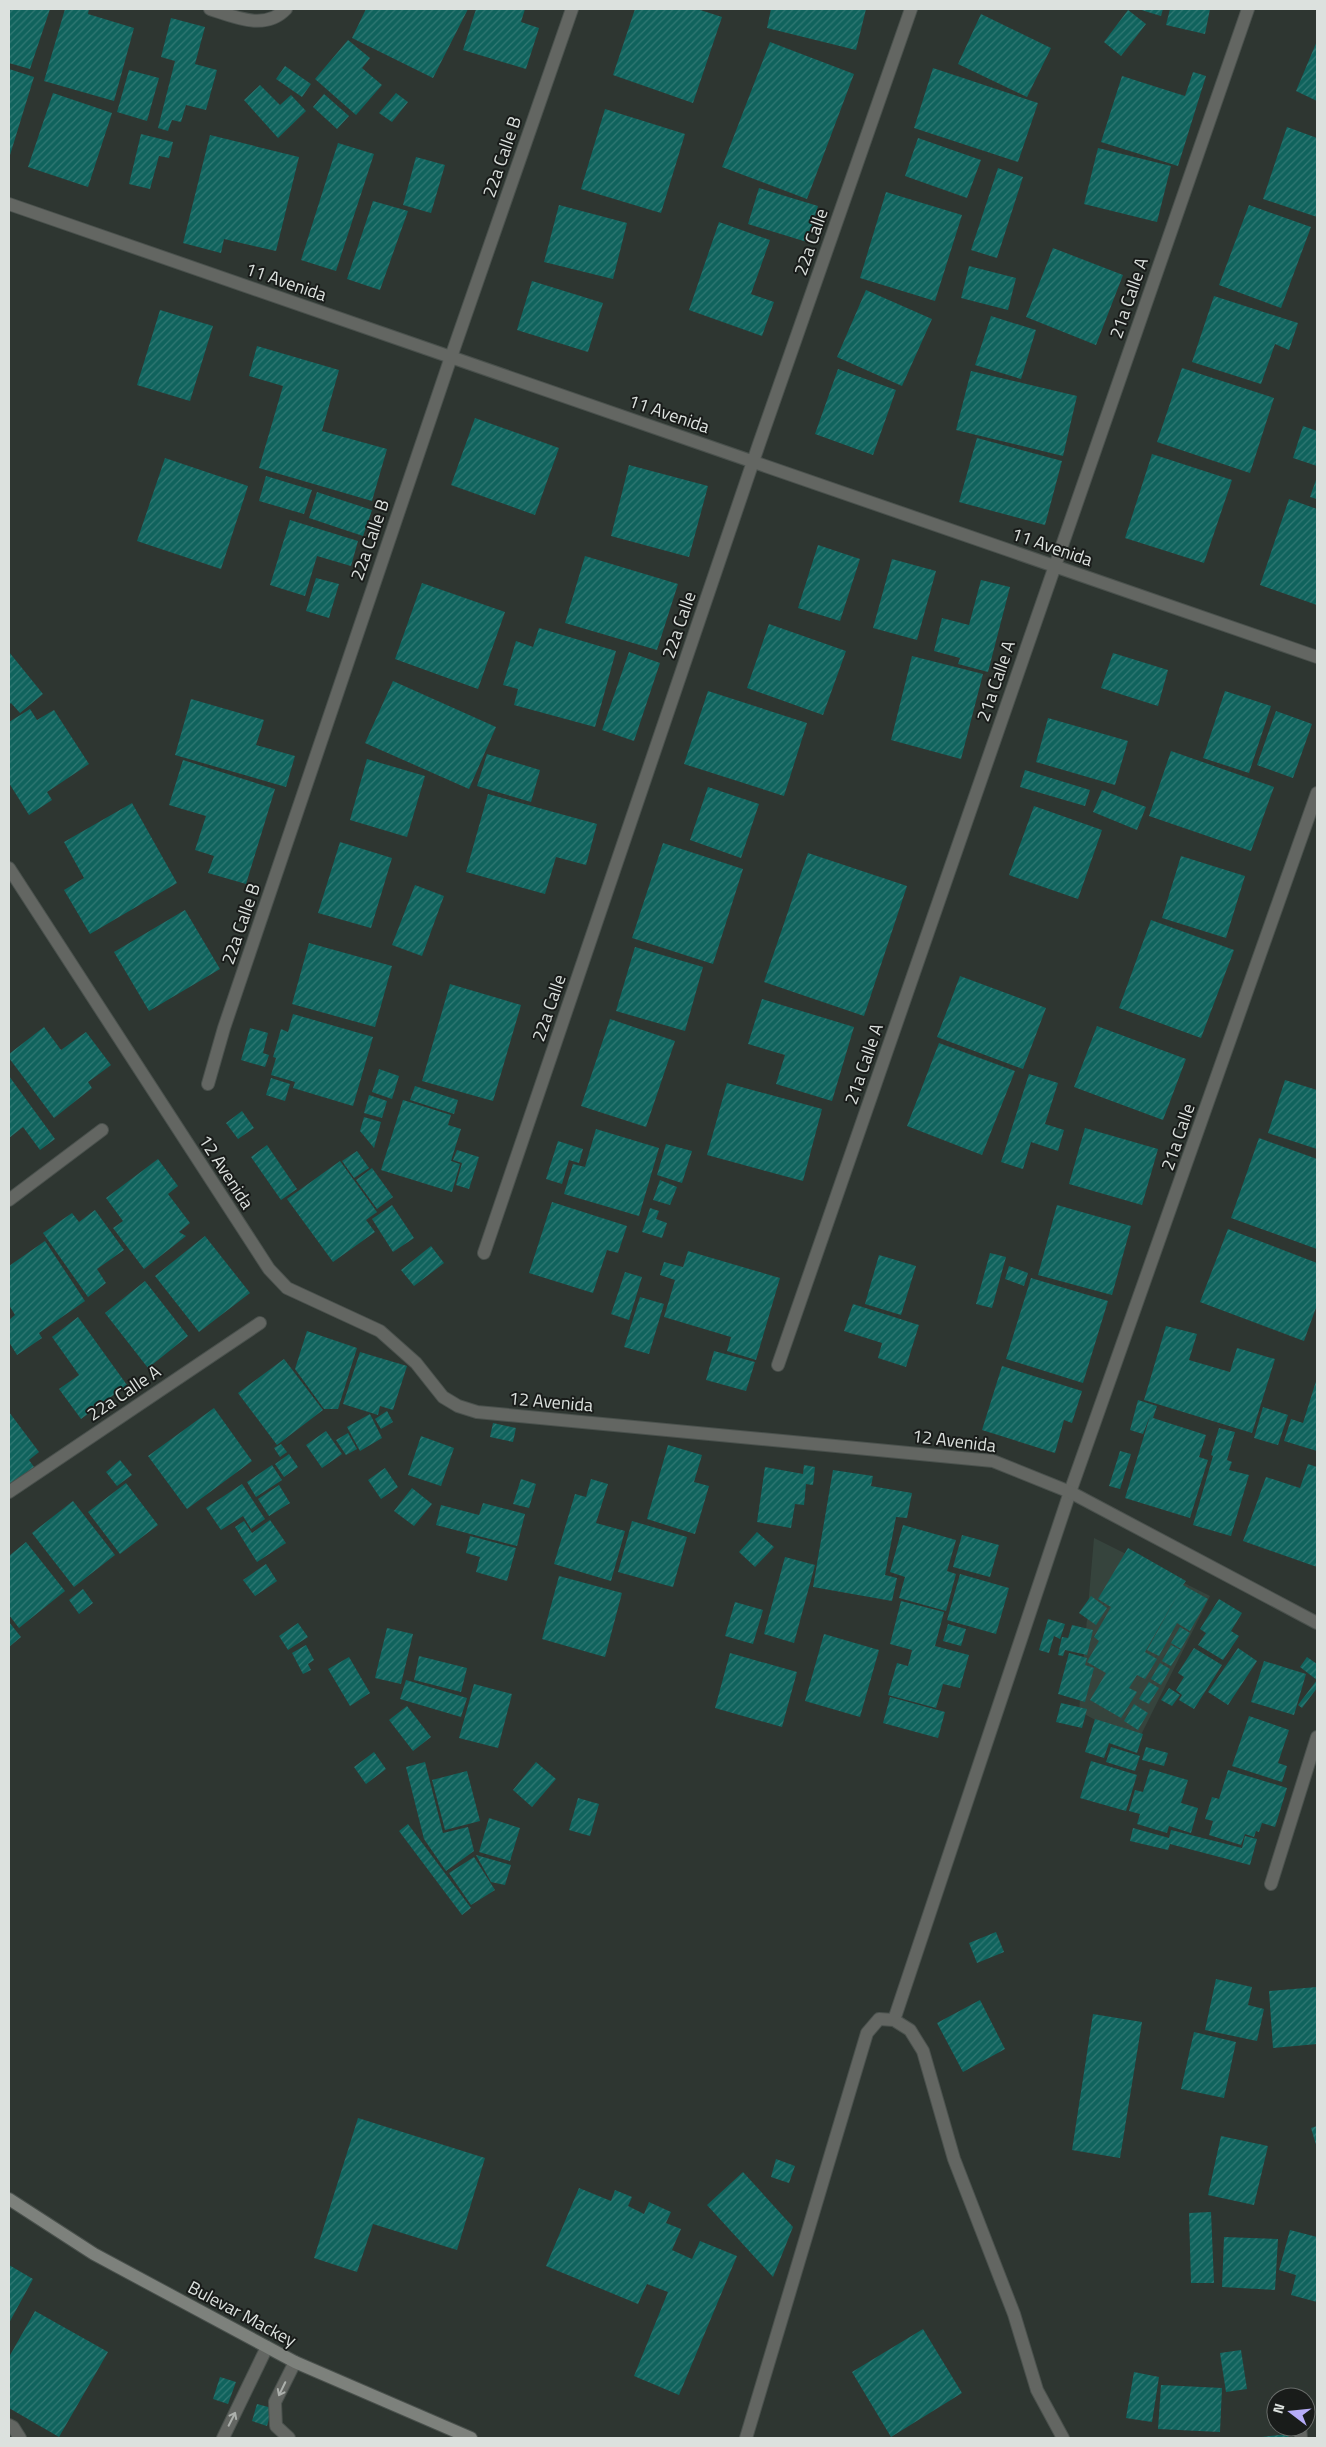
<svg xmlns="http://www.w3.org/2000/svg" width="1326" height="2447" font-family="'Titillium Web',sans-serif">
<defs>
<pattern id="building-hatch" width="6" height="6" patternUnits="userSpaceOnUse" patternTransform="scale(1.25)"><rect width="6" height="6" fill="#10635d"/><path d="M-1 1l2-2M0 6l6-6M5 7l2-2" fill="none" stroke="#327974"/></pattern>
</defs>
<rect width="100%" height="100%" fill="#2e3631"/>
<path fill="#36443d" d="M1094 1538 1210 1596 1137 1743 1079 1711Z"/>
<path fill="url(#building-hatch)" d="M9 9H50L30 69 9 63Z
M65 9H89L88 14 134 28 114 101 44 81Z
M366 9H468L433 78 352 38Z
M476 9H525L521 22 539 28 526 69 463 50Z
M635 9H697L722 17 693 103 613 75Z
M771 9H866L856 50 767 28Z
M1138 9H1163L1161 16Z
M1170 9H1210L1205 34 1166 25Z
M1128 10 1146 24 1121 56 1104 42Z
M981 14 1051 48 1027 97 958 64Z
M171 18 205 27 195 64 217 70 206 110 186 105 181 122 172 120 168 131 158 128 175 61 161 57Z
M348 40 370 58 362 68 382 85 356 115 315 79Z
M1317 41V101L1296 91Z
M770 42 854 74 807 199 722 167Z
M285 66 311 84 302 97 276 79Z
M933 68 1038 103 1018 162 914 128Z
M9 69 34 77 10 155H9Z
M129 70 159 78 147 121 117 112Z
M1193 72 1206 76 1178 166 1101 142 1122 76 1185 96Z
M260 85 280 105 291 95 306 111 278 138 244 100Z
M53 93 112 113 88 187 28 167Z
M396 93 408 102 392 122 379 113Z
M324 94 349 116 337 129 313 107Z
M605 109 685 134 661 213 581 189Z
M1287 127 1317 138V217L1263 199Z
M141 134 173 142 169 158 159 156 150 189 129 184Z
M210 135 299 157 276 251 224 239 221 253 183 243Z
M918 138 981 160 967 198 905 176Z
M338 143 374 154 336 271 301 260Z
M1098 148 1171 166 1157 222 1084 204Z
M416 157 445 165 431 213 403 205Z
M998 168 1023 177 997 258 971 250Z
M759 188 818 206 807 242 748 224Z
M886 192 962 215 935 301 860 278Z
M373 201 408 211 380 290 347 279Z
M559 205 627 223 613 279 544 262Z
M1249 205 1311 227 1281 308 1219 285Z
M719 222 770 240 751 294 774 302 762 336 689 310Z
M1053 248 1123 275 1096 345 1026 317Z
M969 266 1016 278 1008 310 961 298Z
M532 281 603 303 588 352 517 330Z
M866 290 932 319 902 386 837 357Z
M1214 296 1298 323 1289 350 1275 344 1261 384 1192 362Z
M160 310 213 326 190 401 137 385Z
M991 316 1036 330 1021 379 975 365Z
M257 346 339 370 322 431 387 449 372 501 259 468 283 386 249 376Z
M1182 368 1274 398 1250 473 1157 442Z
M838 369 896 390 873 455 815 434Z
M971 371 1077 396 1063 456 956 430Z
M475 418 559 448 535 515 451 485Z
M1303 426 1317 431V466L1293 458Z
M977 438 1062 461 1045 525 959 502Z
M1152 454 1232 480 1204 563 1125 538Z
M165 458 248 486 221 569 137 541Z
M629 465 708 486 689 557 611 536Z
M266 476 312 490 304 514 259 501Z
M1317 477V499L1310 497Z
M317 492 372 510 363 536 309 518Z
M1289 499 1317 509V605L1260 585Z
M290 520 358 541 351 566 317 556 305 596 270 585Z
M818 545 860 559 840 621 798 608Z
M585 556 678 584 657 650 565 623Z
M892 559 936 571 917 640 873 628Z
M316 578 339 584 329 618 306 611Z
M981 580 1010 587 988 672 958 664 960 658 934 651 942 618 969 625Z
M422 583 505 612 478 689 395 659Z
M769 624 846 651 823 715 747 688Z
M539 628 616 651 595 727 514 705 518 689 503 685 516 641 533 647Z
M9 652 43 694 20 713 11 703 9 705Z
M629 652 660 663 634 741 602 730Z
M1113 653 1168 670 1158 706 1101 688Z
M912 656 983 674 961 759 891 740Z
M393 681 496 727 469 789 365 743Z
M708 691 807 723 784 796 684 764Z
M1225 691 1271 706 1249 773 1203 758Z
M191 699 264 720 256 745 295 756 286 787 175 755Z
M30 709 37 720 54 710 89 764 47 792 52 800 29 815 9 783V722Z
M1276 711 1312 724 1293 778 1257 765Z
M1048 718 1128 741 1115 785 1036 762Z
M1171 751 1274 787 1251 851 1149 816Z
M487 754 540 770 531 802 477 786Z
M367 759 425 776 407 837 350 820Z
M183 760 275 789 246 884 208 873 214 856 195 850 206 816 169 805Z
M1025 770 1090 790 1085 806 1020 787Z
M708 787 759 804 741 858 690 840Z
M1102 790 1146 807 1137 830 1093 812Z
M488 794 597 824 586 865 556 857 545 894 466 872Z
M132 803 177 883 90 934 64 890 84 878 64 842Z
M1034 806 1102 830 1078 899 1009 875Z
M340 842 392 858 371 928 318 913Z
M663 843 743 869 713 964 632 938Z
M808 853 907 886 864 1016 764 982Z
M1181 856 1245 876 1226 938 1162 918Z
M415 885 444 896 422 956 392 945Z
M185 910 220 969 149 1011 114 952Z
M1151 920 1234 950 1201 1038 1119 1008Z
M309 943 392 966 375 1027 292 1004Z
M635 947 703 967 685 1031 616 1011Z
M960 976 1046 1008 1023 1069 937 1037Z
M450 984 521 1005 493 1101 422 1081Z
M762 999 854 1027 832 1101 776 1084 785 1055 748 1044Z
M293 1014 373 1037 353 1106 293 1088 295 1082 271 1075 276 1058 273 1057 281 1029 288 1032Z
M610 1019 675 1041 646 1127 581 1106Z
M1097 1026 1186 1059 1163 1120 1074 1087Z
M44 1027 61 1050 86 1032 111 1065 88 1082 92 1088 54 1118 9 1058V1054Z
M250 1028 268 1033 263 1053 269 1055 265 1067 241 1060Z
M939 1043 1015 1071 982 1155 907 1126Z
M379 1069 399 1076 392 1099 372 1092Z
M1029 1074 1058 1083 1045 1124 1064 1130 1058 1151 1031 1142 1023 1169 1001 1162Z
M9 1076 55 1139 40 1150 23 1127 9 1138Z
M271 1078 290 1084 285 1101 266 1095Z
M1285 1080 1317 1090V1149L1268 1133Z
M727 1083 822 1109 803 1181 707 1155Z
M415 1086 458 1100 454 1114 410 1100Z
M369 1095 387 1101 382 1118 364 1113Z
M403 1100 451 1115 448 1125 461 1129 451 1161 460 1164 452 1192 381 1170Z
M242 1111 254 1128 238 1139 226 1123Z
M364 1117 381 1122 374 1148 360 1131Z
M1085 1128 1158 1149 1142 1205 1069 1184Z
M596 1129 659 1148 639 1216 564 1194 573 1164 585 1167Z
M1259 1138 1317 1159V1249L1231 1218Z
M558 1141 583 1149 579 1163 569 1160 562 1184 546 1179Z
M666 1144 692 1151 682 1183 657 1175Z
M267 1145 297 1189 281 1200 251 1157Z
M457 1150 479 1157 469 1189 456 1185 462 1163 453 1160Z
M357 1151 369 1168 354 1178 342 1161Z
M158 1159 178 1186 168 1194 190 1223 179 1232 186 1236 144 1269 113 1228 123 1221 106 1198Z
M340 1161 377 1212 366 1220 375 1232 333 1262 287 1199Z
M372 1168 393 1197 377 1209 356 1180Z
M660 1180 677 1187 670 1205 653 1200Z
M552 1202 627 1226 618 1253 607 1250 593 1293 529 1273Z
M392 1205 414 1238 393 1252 372 1219Z
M1057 1205 1131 1226 1112 1295 1038 1275Z
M650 1208 659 1211 656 1219 667 1223 662 1238 642 1232Z
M95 1210 124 1250 97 1269 106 1283 88 1297 43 1233 72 1213 79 1222Z
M1228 1229 1317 1263V1305L1304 1341 1200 1302Z
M205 1236 250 1293 199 1332 155 1276Z
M45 1241 85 1301 39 1333 42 1338 17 1355 9 1342V1320L15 1315 9 1305V1266Z
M431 1246 444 1263 414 1286 401 1270Z
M688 1251 780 1278 756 1360 727 1351 731 1337 664 1317 675 1280 660 1275 664 1262 683 1267Z
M990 1253 1006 1257 992 1308 976 1304Z
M879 1255 916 1266 901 1315 865 1304Z
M1009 1266 1028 1273 1024 1286 1005 1279Z
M625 1272 642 1277 629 1320 611 1314Z
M1031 1278 1108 1301 1083 1383 1006 1359Z
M145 1281 188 1336 148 1368 105 1313Z
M640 1297 664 1304 649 1354 624 1347Z
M853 1304 919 1325 906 1367 878 1358 882 1343 844 1331Z
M78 1317 127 1385 81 1419 59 1389 79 1375 52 1337Z
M1166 1326 1197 1334 1189 1360 1230 1372 1237 1348 1275 1359 1252 1433 1144 1400Z
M307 1331 357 1348 338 1409H324L295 1369Z
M714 1351 755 1362 746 1391 706 1380Z
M360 1352 407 1366 393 1410 380 1406 378 1415 343 1404Z
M284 1359 323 1410 277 1445 238 1393Z
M1002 1366 1082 1391 1072 1423 1064 1420 1055 1453 982 1430Z
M1317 1378V1451L1284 1441 1291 1419 1303 1423Z
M1138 1400 1157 1406 1153 1418 1206 1435 1199 1457 1208 1460 1190 1518 1125 1498 1150 1416 1143 1434 1130 1430Z
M1263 1407 1288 1415 1278 1445 1254 1438Z
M214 1408 252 1461 187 1509 148 1456Z
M387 1411 393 1422 381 1429 375 1419Z
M9 1412 39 1452 29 1460 34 1467 11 1484 9 1481Z
M370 1414 382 1438 360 1451 347 1427Z
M493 1423 516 1428 513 1442 490 1437Z
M1219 1428 1235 1432 1227 1460 1232 1462 1229 1470 1249 1475 1231 1536 1193 1525 1213 1456 1211 1455Z
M326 1431 342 1454 322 1468 306 1445Z
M348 1433 357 1449 346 1455 336 1440Z
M421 1436 454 1448 441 1486 408 1475Z
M281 1444 287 1452 280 1457 274 1448Z
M668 1445 702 1455 694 1482 709 1486 695 1534 647 1519Z
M1120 1451 1131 1454 1120 1489 1109 1486Z
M289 1454 298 1467 284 1477 275 1464Z
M120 1460 132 1475 117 1486 106 1472Z
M1308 1464 1317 1467V1567L1243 1541 1266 1477 1300 1488Z
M272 1465 282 1480 256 1497 247 1482Z
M804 1465 815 1467 813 1485 806 1484 804 1505 795 1504 791 1528 757 1522 765 1467 803 1474Z
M385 1468 398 1487 381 1499 368 1480Z
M833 1470 873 1476 871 1486 912 1493 907 1518 896 1517 885 1575 897 1578 892 1601 813 1587Z
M521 1479 536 1484 529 1508 513 1504Z
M591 1479 608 1484 596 1523 625 1531 611 1581 554 1564 575 1494 586 1497Z
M126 1483 158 1525 120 1554 88 1512Z
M242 1484 265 1519 251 1529 243 1516 221 1530 206 1508Z
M279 1485 290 1503 269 1516 258 1499Z
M412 1488 432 1504 414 1526 394 1511Z
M73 1501 115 1555 74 1587 32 1533Z
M483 1503 525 1514 517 1546 436 1525 441 1505 479 1515Z
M270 1520 286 1543 257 1562 235 1527 244 1521 252 1533Z
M632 1521 687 1537 673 1587 618 1572Z
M903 1525 956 1540 947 1571 956 1574 946 1611 899 1598 905 1577 890 1572Z
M757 1532 774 1547 755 1567 739 1552Z
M962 1535 999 1545 990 1577 953 1567Z
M470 1536 516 1548 507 1581 476 1572 480 1557 466 1553Z
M26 1542 65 1591 19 1628 9 1615V1556Z
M1128 1548 1186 1581 1183 1585 1208 1599 1190 1631 1177 1623 1159 1656 1147 1650 1182 1587 1145 1652 1157 1659 1145 1679 1137 1675 1129 1688 1137 1692 1121 1718 1090 1700 1106 1673 1087 1662 1099 1641 1094 1637 1111 1607 1098 1599Z
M785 1557 815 1565 794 1643 764 1634Z
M266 1564 277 1581 255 1596 243 1580Z
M960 1574 1009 1588 996 1634 947 1620Z
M559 1576 622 1593 605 1657 542 1639Z
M83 1589 93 1603 79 1614 69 1600Z
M1091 1596 1107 1608 1096 1625 1079 1613Z
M1219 1599 1242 1613 1231 1631 1239 1636 1223 1660 1198 1645 1206 1633 1200 1629Z
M901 1601 944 1612 935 1646 969 1655 960 1688 943 1684 936 1708 888 1695 897 1663 908 1666 912 1650 890 1644Z
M735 1602 763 1610 753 1644 725 1636Z
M1048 1619 1065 1624 1060 1639 1054 1636 1049 1653 1039 1650Z
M9 1622 21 1637 9 1647Z
M298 1623 308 1637 288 1650 279 1636Z
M948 1624 966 1629 961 1646 943 1641Z
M1072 1625 1093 1630 1087 1655 1065 1650 1063 1656 1058 1655 1062 1637 1068 1638Z
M1180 1627 1190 1633 1181 1649 1171 1643Z
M387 1628 413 1634 401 1684 375 1678Z
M824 1634 879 1650 860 1717 805 1701Z
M306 1645 314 1660 308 1664 311 1670 303 1674 292 1653Z
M1171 1645 1181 1650 1171 1666 1162 1661Z
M1194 1648 1222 1665 1194 1709 1179 1700 1182 1695 1176 1690 1184 1677 1178 1673Z
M1238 1648 1257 1661 1228 1705 1208 1692Z
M730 1653 797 1672 782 1727 715 1708Z
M1069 1653 1087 1658 1085 1665 1094 1668 1085 1702 1058 1694Z
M419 1656 467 1668 461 1692 414 1680Z
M349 1657 370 1693 350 1706 328 1669Z
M1307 1657 1317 1664V1688L1302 1708 1298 1705 1317 1680 1300 1667Z
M1264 1661 1306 1674 1294 1715 1251 1702Z
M1160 1663 1170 1669 1161 1685 1151 1679Z
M406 1680 467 1698 461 1717 400 1699Z
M1149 1682 1159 1688 1149 1704 1139 1699Z
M474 1684 512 1694 498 1748 459 1738Z
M1169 1688 1180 1695 1172 1706 1161 1700Z
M890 1697 945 1712 938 1738 883 1723Z
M1061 1703 1087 1709 1082 1728 1056 1722Z
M1134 1704 1148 1713 1138 1730 1124 1721Z
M407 1706 431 1737 413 1751 389 1720Z
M1249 1716 1289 1730 1278 1763 1287 1766 1282 1782 1232 1766Z
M1095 1719 1143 1734 1137 1753 1109 1743 1104 1758 1085 1752Z
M1111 1747 1140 1756 1135 1771 1106 1762Z
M1146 1747 1168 1753 1164 1766 1142 1760Z
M374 1752 386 1769 366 1784 354 1767Z
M1091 1761 1137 1775 1126 1811 1080 1798Z
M425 1762 443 1833 468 1827 474 1851 446 1871 424 1839 406 1767Z
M536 1762 556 1779 532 1807 513 1790Z
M1150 1769 1188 1780 1181 1803 1198 1808 1191 1833 1169 1826 1167 1833 1137 1824 1140 1814 1129 1811 1135 1790 1143 1792Z
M1228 1770 1287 1788 1275 1827 1262 1823 1259 1832 1256 1831 1254 1837 1245 1834 1241 1845 1209 1835 1213 1821 1205 1819 1212 1797 1219 1799Z
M467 1771 480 1821 445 1830 432 1780Z
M578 1798 599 1804 590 1836 569 1830Z
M489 1818 520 1828 510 1861 479 1852Z
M408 1824 471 1908 462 1915 399 1831Z
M1133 1828 1169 1838 1171 1830 1242 1848 1245 1836 1257 1839 1250 1865 1170 1844 1168 1850 1130 1841Z
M476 1855 511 1865 505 1885 491 1882Z
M474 1857 495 1890 471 1905 449 1873Z
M996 1932 1004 1952 977 1963 969 1943Z
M1216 1979 1252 1987 1248 2005 1264 2009 1257 2041 1205 2030Z
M1317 1987V2044L1273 2048 1269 1991Z
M980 2000 1005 2049 963 2072 937 2023Z
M1093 2014 1142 2022 1120 2158 1072 2150Z
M1194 2032 1236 2042 1224 2098 1181 2089Z
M358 2118 485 2158 457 2250 373 2224 357 2272 314 2258Z
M1317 2126V2148L1311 2128Z
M1221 2136 1268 2146 1254 2205 1208 2195Z
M776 2159 795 2166 789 2183 771 2177Z
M743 2172 793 2227 773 2277 707 2205Z
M579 2188 611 2201 615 2190 632 2197 628 2206 644 2214 649 2202 671 2212 666 2223 681 2229 672 2250 692 2259 700 2241 737 2256 679 2395 634 2376 668 2292 647 2284 638 2304 546 2266Z
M1211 2212 1214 2283H1191L1189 2213Z
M1290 2230 1317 2237V2302L1291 2295 1296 2275 1279 2270Z
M1224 2237 1278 2239 1275 2290 1222 2287Z
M9 2265 33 2279 9 2323Z
M35 2311 108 2352 59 2437 9 2408V2357Z
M923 2329 962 2393 891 2437 852 2372Z
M1241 2350 1247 2389 1226 2392 1220 2353Z
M1134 2372 1159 2377 1152 2422 1126 2418Z
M220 2377 236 2382 228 2404 213 2399Z
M1161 2385 1222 2388 1220 2432 1158 2429Z
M257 2404 272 2408 267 2426 252 2421Z
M1288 2434 1289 2438H1262V2437Z"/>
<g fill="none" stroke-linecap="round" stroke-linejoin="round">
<defs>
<path id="service" d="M223 2438 267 2347
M289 2438 276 2426 275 2402 295 2362"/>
<path id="minor" d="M210 9C235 17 265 31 286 9
M9 204 1317 657
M208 1084 224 1028 451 357 572 9
M9 1200 102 1130
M484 1253 759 444 911 9
M778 1365 1248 9
M9 1492 260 1323
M1271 1884 1317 1737
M894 2020 1070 1492 1317 793
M9 2425 13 2427 20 2438
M1300 2427 1301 2438
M746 2438 867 2033 879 2019 894 2020 910 2030 923 2051 954 2159 1014 2314 1037 2390 1063 2438"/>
<path id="tertiary" d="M9 868 269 1269 287 1288 380 1331 416 1363 443 1397 458 1406 477 1412 993 1461 1070 1492 1317 1623"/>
<path id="secondary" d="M9 2199 94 2254 295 2362 471 2438"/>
</defs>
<use href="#service" stroke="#4a514d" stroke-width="14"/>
<use href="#minor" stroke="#4a514d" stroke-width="14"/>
<use href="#tertiary" stroke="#4a514d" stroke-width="14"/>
<use href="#secondary" stroke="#4a514d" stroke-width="14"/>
<use href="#service" stroke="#636662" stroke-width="12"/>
<use href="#minor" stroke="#636662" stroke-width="12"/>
<use href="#tertiary" stroke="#636662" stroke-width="12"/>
<use href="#secondary" stroke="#7d817c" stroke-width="12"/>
</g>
<defs><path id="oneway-shaft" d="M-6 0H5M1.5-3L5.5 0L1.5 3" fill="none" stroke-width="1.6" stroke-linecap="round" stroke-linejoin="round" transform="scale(1.25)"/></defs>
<g stroke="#acb0ac">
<use href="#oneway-shaft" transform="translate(282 2389) rotate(116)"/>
<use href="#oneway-shaft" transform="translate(232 2419) rotate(-63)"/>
</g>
<g text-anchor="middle" stroke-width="4" stroke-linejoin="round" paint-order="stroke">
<g font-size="18" fill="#dce1de" stroke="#191c1a">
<text transform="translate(502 157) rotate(-71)" y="6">22a Calle B</text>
<text transform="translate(811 242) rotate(-71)" y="6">22a Calle</text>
<text transform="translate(286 282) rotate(19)" y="6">11 Avenida</text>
<text transform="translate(1129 298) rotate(-71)" y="6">21a Calle A</text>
<text transform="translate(669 414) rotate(19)" y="6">11 Avenida</text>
<text transform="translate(370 540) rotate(-71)" y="6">22a Calle B</text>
<text transform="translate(1052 547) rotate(19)" y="6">11 Avenida</text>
<text transform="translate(679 625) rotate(-71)" y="6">22a Calle</text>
<text transform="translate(996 681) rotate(-71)" y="6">21a Calle A</text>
<text transform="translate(241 924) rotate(-71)" y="6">22a Calle B</text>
<text transform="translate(549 1008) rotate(-71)" y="6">22a Calle</text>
<text transform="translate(864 1064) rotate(-71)" y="6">21a Calle A</text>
<text transform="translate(1178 1137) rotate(-71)" y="6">21a Calle</text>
<text transform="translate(226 1172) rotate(57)" y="6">12 Avenida</text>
<text transform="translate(124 1393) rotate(-34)" y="6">22a Calle A</text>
<text transform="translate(551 1402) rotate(5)" y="6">12 Avenida</text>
<text transform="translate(954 1441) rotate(7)" y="6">12 Avenida</text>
<text transform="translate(242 2314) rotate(28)" y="6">Bulevar Mackey</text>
</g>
</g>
<rect width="1326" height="2447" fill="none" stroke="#dce1de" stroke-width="20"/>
<g transform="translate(1291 2412) rotate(286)"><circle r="24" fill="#191c1a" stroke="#676b68"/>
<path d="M0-4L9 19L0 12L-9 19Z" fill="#b6acf8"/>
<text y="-8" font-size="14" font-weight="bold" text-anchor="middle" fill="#dce1de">N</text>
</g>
</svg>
